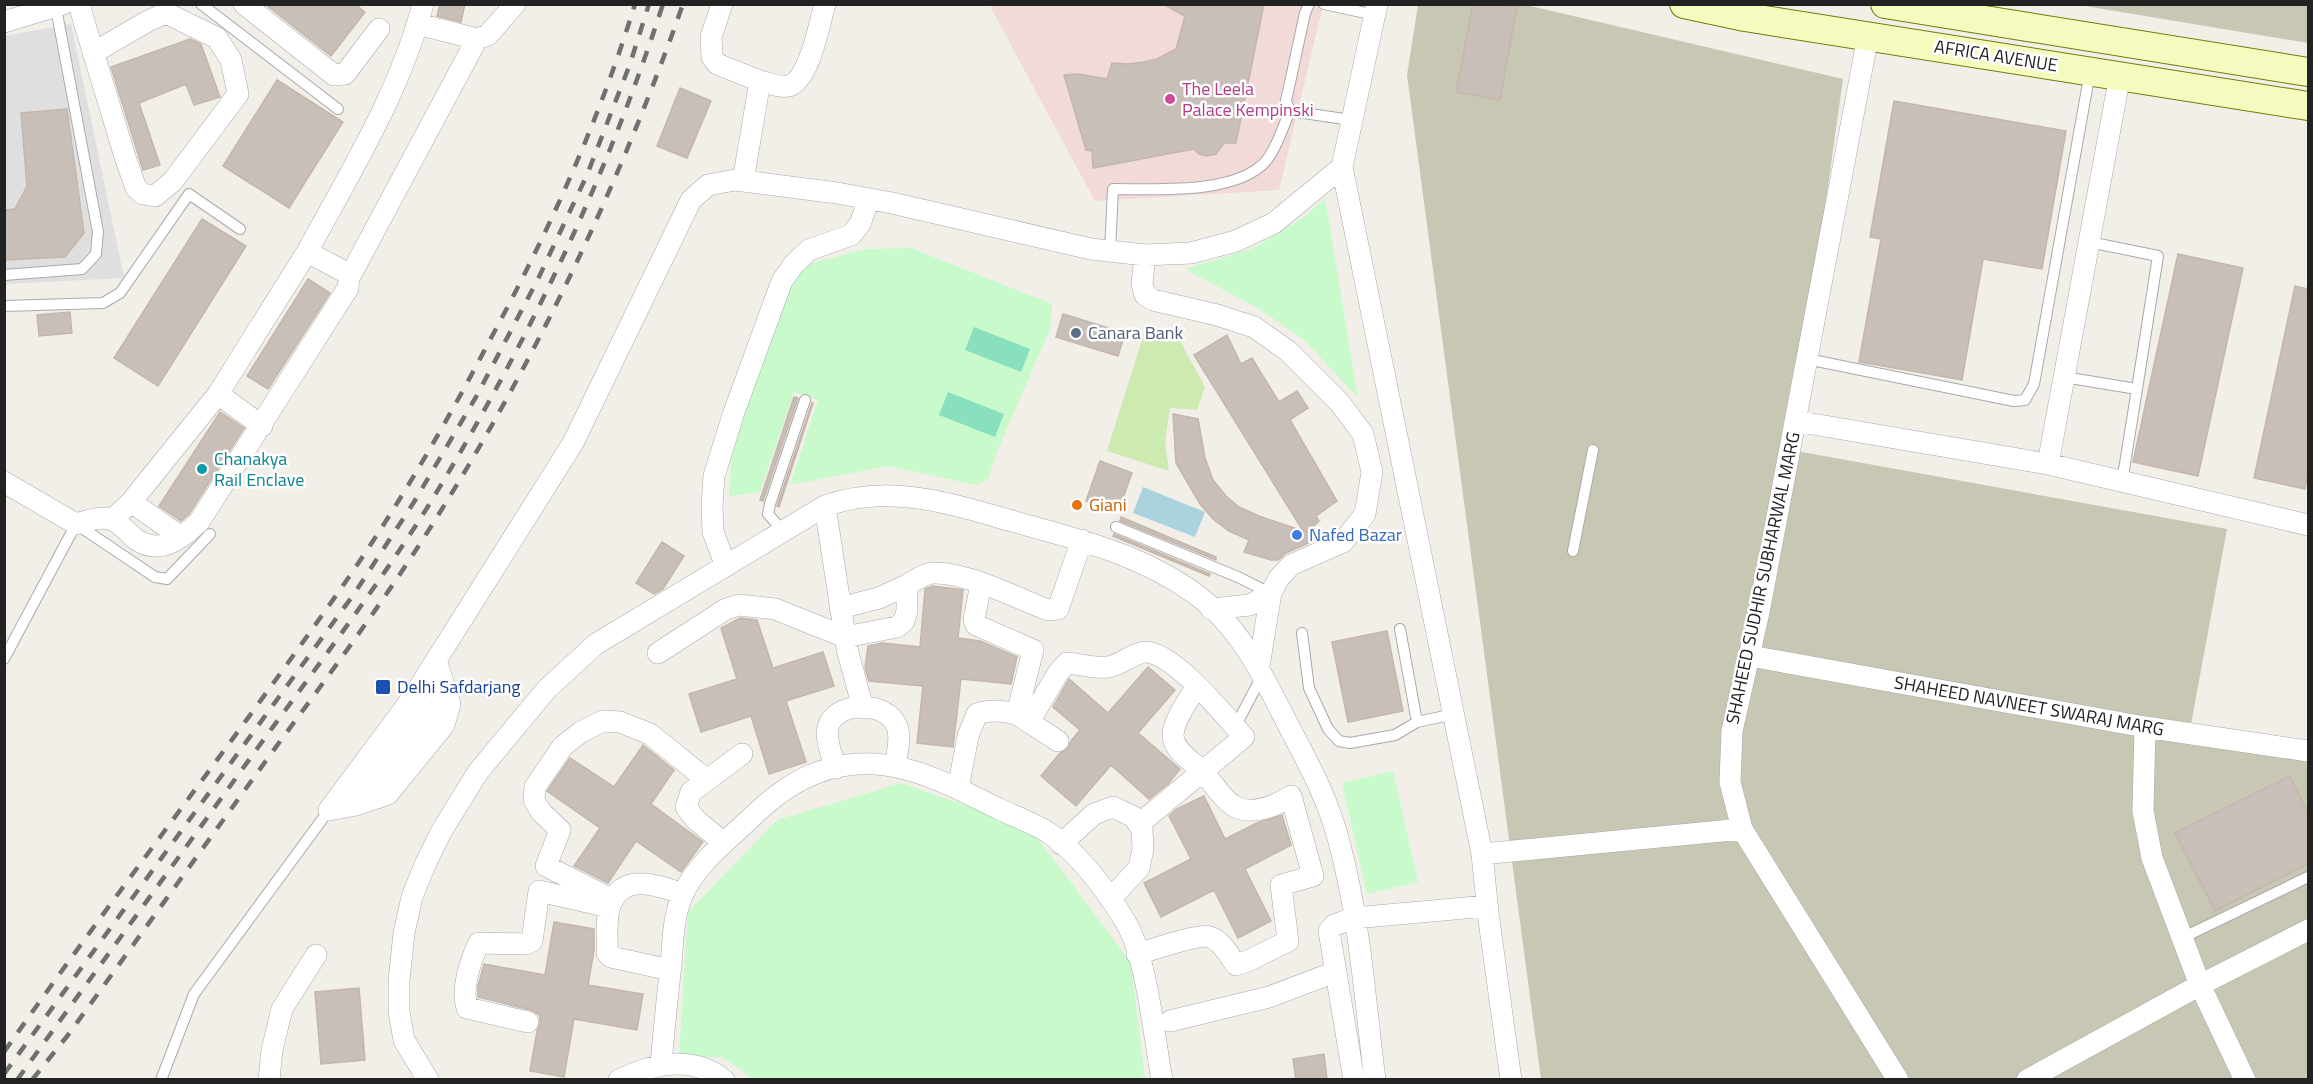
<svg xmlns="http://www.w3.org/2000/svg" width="2313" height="1084" font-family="'Titillium Web',sans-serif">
<rect width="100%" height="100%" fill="#f2efe9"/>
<path fill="#e0dfdf" d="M71 24 124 278 5 284 4 36Z"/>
<path fill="#f2dad9" d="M993 4 1323 5 1279 190 1095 201 991 8Z"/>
<path fill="#c7c7b4" d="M1522 4 1843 79 1791 450 2227 529 2189 735 2308 762V1079H1541L1407 75 1418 5Z
M2079 5H2308V43Z"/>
<path fill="#cdebb0" d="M1145 330 1179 339 1205 387 1197 410 1170 408 1165 442 1169 471 1107 451Z"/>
<path fill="#c8facc" d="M1325 198 1358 398 1304 340 1261 310 1185 269 1254 248 1304 217Z
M911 248 1052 304 1050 329 997 452 988 479 976 485 888 466 790 485 818 400 794 392 760 492 729 496 733 436 798 267 865 249Z
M1393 771 1418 882 1367 894 1342 783Z
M901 783 1030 828 1131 963 1145 1079 755 1080 722 1057H679L688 912 777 820Z"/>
<path fill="#88e0be" d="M974 327 1030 349 1021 372 965 350Z
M948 392 1004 414 995 437 939 415Z"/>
<path fill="#aad3df" d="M1143 487 1205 512 1195 537 1133 513Z"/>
<path fill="#c7bfb8" stroke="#c4b6ab" stroke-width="1.5" d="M265 4H355L365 12 331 56Z
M440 4H465L461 22 437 16Z
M1163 4H1264L1236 143H1224L1216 154 1206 156 1199 154 1194 149 1093 168 1092 151 1086 150 1064 75 1078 74 1107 79 1112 63 1128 64 1144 62 1157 59 1176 49 1185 16Z
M1473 4 1517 6 1500 100 1456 92Z
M190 39 201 44 220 97 194 105 186 84 139 103 160 165 143 170 111 67Z
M277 80 343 122 289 208 223 166Z
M680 88 711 101 687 158 657 146Z
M1894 101 2066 131 2042 269 1983 259 1962 380 1859 362 1881 239 1870 237Z
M67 109 84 233 65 257 4 260V210L15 209 27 186 21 113Z
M202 219 246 246 158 386 114 358Z
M2178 254 2243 268 2198 476 2133 462Z
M308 279 330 293 268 389 247 376Z
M2295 286 2308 289V473L2305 489 2254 478Z
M70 312 72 333 39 336 37 315Z
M1063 314 1125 333 1118 356 1056 337Z
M1227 335 1241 364 1252 358 1279 402 1297 391 1308 408 1290 420 1337 501 1316 516 1319 521 1307 532 1313 541 1286 553 1278 560H1271L1244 552 1249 540 1229 531 1213 519 1200 504 1176 463 1173 414 1198 419 1205 458 1213 480 1226 496 1239 507 1259 516 1303 531 1194 355Z
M794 397 798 398 763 501 760 500Z
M812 403H813L779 507 777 506Z
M220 412 244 428 189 514 181 521 159 506Z
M1100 461 1132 473 1118 512 1086 501Z
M1121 517 1216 557V560L1120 521Z
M1114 534 1210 574 1209 576 1113 536Z
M662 542 684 556 663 589 654 594 636 583Z
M933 586 963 590 958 638 980 641 1017 657 1011 684 961 679 953 747 917 743 923 686 869 681 865 668 868 646 882 643 920 647 925 589Z
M740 618 757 620 773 668 823 652 834 686 786 701 806 762 769 774 751 716 701 732 689 694 737 679 721 628Z
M1387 631 1403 711 1348 722 1332 642Z
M1148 667 1175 690 1138 733 1180 769 1168 784 1149 799 1111 765 1076 806 1041 776 1060 753 1068 748 1071 741 1080 730 1053 707 1069 679 1108 713Z
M643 745 674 770 651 804 703 842 681 872 636 841 608 883 574 866 600 828 547 791 570 758 614 787Z
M2290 776 2308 814V864L2215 911 2175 833Z
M1204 796 1225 839 1257 823 1282 815 1291 845 1245 869 1271 921 1238 938 1214 890 1161 917 1144 883 1191 859 1169 816 1177 809Z
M554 922 594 929V951L588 985 643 994 637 1030 574 1019 564 1077 530 1071 537 1031 540 1024V1015L531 1010 478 997V986L484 964 545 975Z
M359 988 365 1060 321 1064 315 992Z
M1324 1054 1327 1080H1296L1293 1059Z"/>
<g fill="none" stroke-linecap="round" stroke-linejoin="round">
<defs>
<path id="lane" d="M201 4 338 109
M1324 4 1375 15
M1290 111 1351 120
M2089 242 2158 256 2137 389
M1110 251 1113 189C1155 189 1236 195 1266 161 1277 148 1283 126 1290 111L1286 101 1305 13 1309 4
M4 275 82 269 96 254 98 232 56 8
M4 306 103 303 120 293 189 194 240 229
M1807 359 2014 401 2025 400 2034 384 2090 72
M2064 377 2137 389 2122 482
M1116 527 1238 577 1270 593
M783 531 768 514 770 504 805 400
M1573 551 1593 450
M1400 629 1417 722 1454 714
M1302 633 1309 688 1328 729 1339 741 1350 743 1395 735 1417 722
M4 659 76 524 155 577 167 579 210 534
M1235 727 1263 674
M2182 938 2308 877
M161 1080 194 994 329 810"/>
<path id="street" d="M79 4 85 25 126 160 136 188 143 194 155 196 173 181 238 94 231 60 217 38 166 13 148 21 93 53
M244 4 334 75 345 74 379 29
M722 4 711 37 712 57 717 64 760 81
M1377 4 1342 167 1482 854 1488 913 1511 1080
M4 22 63 4
M418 24 477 39 488 35 515 4
M1868 36 1759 612 1732 731 1730 782 1742 829 1898 1080
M743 181 760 81C769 83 779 88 789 86 810 79 819 24 825 4
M307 252C350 173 400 92 423 4
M1145 255 1142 284 1145 295 1153 300 1217 315 1254 327 1288 351 1340 403 1363 434 1372 472 1365 514 1343 542 1291 565 1279 578 1271 593 1259 666
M218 394 262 426
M1795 421 2048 464 2308 525
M2048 464 2120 75
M4 482 76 524C86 521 101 515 112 520 120 523 128 532 134 538 160 557 180 539 199 522L348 288 349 278 477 39
M131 502 181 537
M112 520 131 502 218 394 307 252 345 272 349 278
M726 566 713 532 712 506 714 476 734 412 782 281 794 264 809 250 851 235 860 224 869 199
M907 585C914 581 924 574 932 573 965 571 1016 598 1048 610L1058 609 1082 540
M1211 609 1250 605 1271 593
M658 653 726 609 739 605 775 609 845 637 897 627 904 621 907 611V585L879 598 840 608
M1750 656 2145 727 2308 751
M863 708 847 649 825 506C892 482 954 505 1019 523 1081 540 1141 555 1194 593 1237 624 1260 669 1283 715 1304 756 1328 797 1339 842 1360 919 1365 1001 1375 1080
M1018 715 1058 741
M1029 722 1058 673 1067 663C1081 664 1094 669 1108 667 1121 665 1136 651 1147 652 1176 655 1224 715 1244 737L1139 824
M2145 727 2143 811 2152 858 2200 985 2245 1080
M836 768C832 756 825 740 828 727 835 702 881 701 894 721 903 733 897 753 895 766
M707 780 691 792 686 807 696 820 724 843
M958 789 968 736 977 714C990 709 1003 711 1017 714L1033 650 976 625 974 619 981 584
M356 805 445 689
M329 810 413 697 573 443 691 200 708 185 735 180 837 193 892 203 1091 249 1145 255 1191 253 1236 241 1274 223 1342 167
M329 810 356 805 388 794 444 725 450 704 436 660
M1061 844 1094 814 1113 807 1134 817 1142 830 1143 849 1139 868 1110 899
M1482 854 1742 829
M613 900 546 866 560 830 541 812 534 800 535 787 563 746 581 732 603 721 620 722 650 734 707 780 742 754
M1137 954C1152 950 1199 933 1210 937 1222 941 1229 955 1236 965L1250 960 1288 941 1281 885 1313 876 1291 796C1275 806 1252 816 1234 806 1221 798 1213 782 1202 771 1193 762 1174 751 1173 736 1173 720 1189 700 1197 686
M670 970 611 957 607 953C608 939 605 919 610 906 622 872 658 885 683 894
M1170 1021 1269 997 1335 972
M528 1022 467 1008C461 989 470 961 479 943L526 944 532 941 539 891 609 907
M661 1064C664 1031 667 998 671 965 673 941 673 916 683 894 695 868 718 848 739 829 763 806 787 783 819 772 885 748 942 781 999 809 1016 817 1037 824 1052 835 1082 857 1106 890 1125 921 1147 957 1154 1037 1162 1080
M269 1080 272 1050 282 1009 316 955
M428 1080 404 1040 399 1012V981L404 933 412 897 424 867 441 832 478 772 547 689 596 644 825 506
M619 1080C653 1063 693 1055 724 1080
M1354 1080 1329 931 1334 925 1354 918 1487 906
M2027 1080 2200 985 2308 930"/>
<path id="secondary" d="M1684 4 1745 17 2308 106
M1885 4 2308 72"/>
</defs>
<use href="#lane" stroke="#a9a9a9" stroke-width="12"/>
<use href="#street" stroke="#a9a9a9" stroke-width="22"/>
<use href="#secondary" stroke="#707d05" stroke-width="30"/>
<use href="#lane" stroke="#fff" stroke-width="10"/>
<use href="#street" stroke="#fff" stroke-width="21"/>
<use href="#secondary" stroke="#f7fabf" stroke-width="28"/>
<path stroke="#707070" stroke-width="4.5" stroke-dasharray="12 12" stroke-linecap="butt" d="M4 1052C114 895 232 744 342 587 397 508 446 424 491 338 549 231 599 121 635 4
M4 1074 354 594 414 502 476 397 538 279 587 175 630 64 649 4
M17 1080C98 968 179 857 259 746 316 668 375 590 427 508 525 348 605 183 663 4
M32 1080 68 1035C139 937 210 838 281 740 335 667 389 594 437 517 538 356 620 183 683 4"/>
</g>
<circle fill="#d1479c" stroke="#fff" stroke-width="2" cx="1170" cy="99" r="6"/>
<circle fill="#5c6f8a" stroke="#fff" stroke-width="2" cx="1076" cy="333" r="6"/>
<circle fill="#0f9aa8" stroke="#fff" stroke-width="2" cx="202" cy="469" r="6"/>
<circle fill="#e8710a" stroke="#fff" stroke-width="2" cx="1077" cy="505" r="6"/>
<circle fill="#3f7fe0" stroke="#fff" stroke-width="2" cx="1297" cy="535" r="6"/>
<rect fill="#1a4fb4" stroke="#fff" stroke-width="2" x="375" y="679" width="16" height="16" rx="3"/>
<g text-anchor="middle" stroke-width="5" stroke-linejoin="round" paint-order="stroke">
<g font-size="18" fill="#222" stroke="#fff">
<text transform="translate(1996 56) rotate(9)" y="6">AFRICA AVENUE</text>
<text transform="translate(1763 578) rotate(-78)" y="6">SHAHEED SUDHIR SUBHARWAL MARG</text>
<text transform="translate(2029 706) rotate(10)" y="6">SHAHEED NAVNEET SWARAJ MARG</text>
</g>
<g font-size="18" fill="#b23c85" stroke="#fff" text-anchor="start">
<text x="1182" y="95">The Leela<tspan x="1182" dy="21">Palace Kempinski</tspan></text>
</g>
<g font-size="18" fill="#4e5e75" stroke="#fff" text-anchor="start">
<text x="1088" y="339">Canara Bank</text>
</g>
<g font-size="18" fill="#0d838f" stroke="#fff" text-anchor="start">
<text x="214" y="465">Chanakya<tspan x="214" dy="21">Rail Enclave</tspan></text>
</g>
<g font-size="18" fill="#c56008" stroke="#fff" text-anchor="start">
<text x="1089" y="511">Giani</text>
</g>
<g font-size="18" fill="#366cbe" stroke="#fff" text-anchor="start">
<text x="1309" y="541">Nafed Bazar</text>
</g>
<g font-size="18" fill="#164399" stroke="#fff" text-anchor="start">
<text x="397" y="693">Delhi Safdarjang</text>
</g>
</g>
<rect width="2313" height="1084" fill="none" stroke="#222222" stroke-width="12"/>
</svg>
